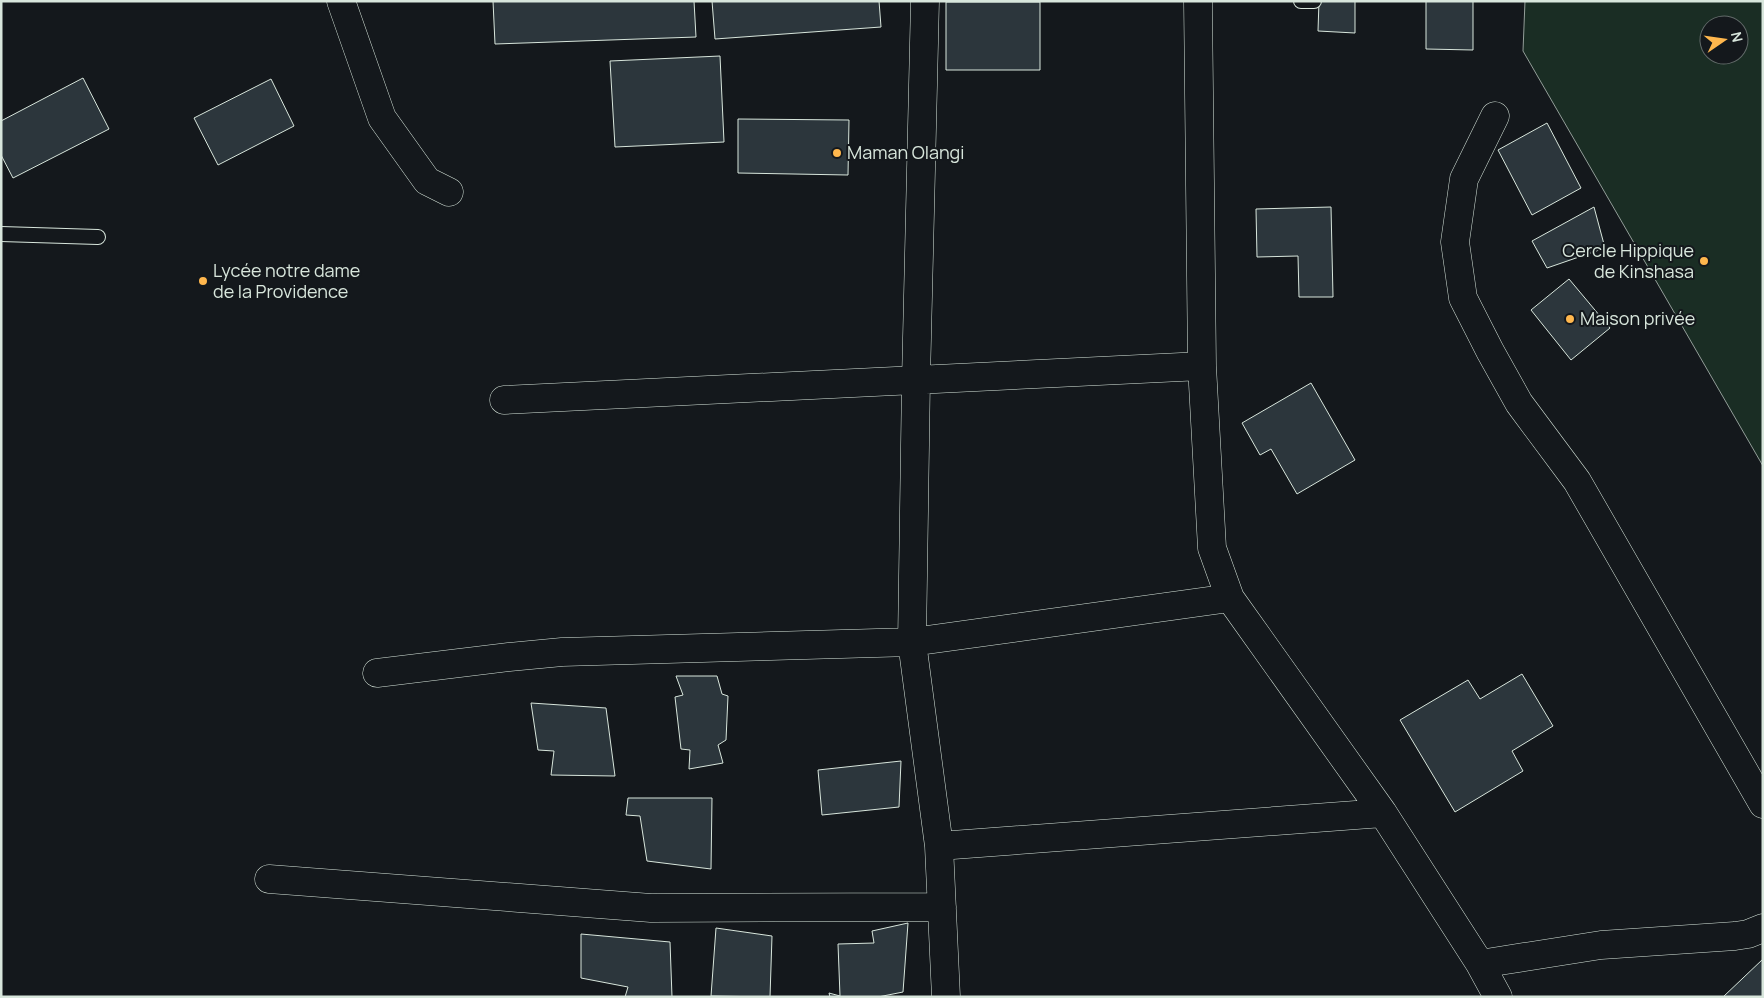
<svg xmlns="http://www.w3.org/2000/svg" width="1764" height="998" font-family="Manrope,sans-serif">
<rect width="100%" height="100%" fill="#14181c"/>
<path fill="#1a2d24" stroke="#939e99" fill-rule="evenodd" d="M1525 1H1763V466L1523 51ZM1709 25H1739V55H1709Z"/>
<path fill="#2c363c" stroke="#d8e6dc" d="M493 1H694L696 37 495 44Z
M712 1H879L881 27 715 39Z
M1319 1H1355V33L1318 31Z
M1426 1H1473V50L1426 49Z
M946 2H1040V70H946Z
M720 56 724 142 615 147 610 61Z
M83 78 109 129 13 178 1 155V121Z
M271 79 294 126 218 165 194 118Z
M738 119 849 120 848 175 738 173Z
M1547 123 1581 188 1532 215 1498 150Z
M1331 207 1333 297H1299L1298 256 1257 257 1256 209Z
M1594 207 1605 248 1547 268 1532 241Z
M1569 279 1610 328 1571 360 1531 310Z
M1311 383 1355 460 1297 494 1271 449 1260 455 1242 423Z
M1522 674 1553 726 1512 751 1523 771 1455 812 1400 720 1468 680 1480 699Z
M676 676H717L722 694 728 696 726 740 718 745 723 763 689 769 690 750 681 749 675 697 683 695Z
M531 703 606 708 615 776 551 775 554 751 538 750Z
M901 761 899 807 822 815 818 770Z
M628 798H712L711 869 647 861 640 816 626 815Z
M908 923 903 992 878 997H830L829 993 840 996 838 944 874 943 872 931Z
M716 928 772 936 770 997 711 996Z
M581 934 670 942 672 997H625L628 987 581 978Z
M1763 959V997H1723Z"/>
<g fill="none" stroke-linecap="round" stroke-linejoin="round">
<defs>
<path id="service" d="M1301 1H1314
M1 234 98 237"/>
<path id="minor" d="M341 1 382 118 427 181 449 192
M925 1 916 380 912 642 939 846 946 997
M1198 1 1202 366 1212 548 1230 598 1383 813 1480 964 1498 997
M1495 116 1464 179 1455 242 1463 298 1490 351 1519 403 1577 481 1763 804
M504 400 1202 366
M377 673 509 657 562 652 912 642 1230 598
M939 846 1383 813
M269 879 651 908 942 907
M1480 964 1601 945 1735 936 1748 934 1763 928"/>
</defs>
<use href="#service" stroke="#d8e6dc" stroke-width="16"/>
<use href="#minor" stroke="#d8e6dc" stroke-width="29"/>
<use href="#service" stroke="#14181c" stroke-width="14"/>
<use href="#minor" stroke="#14181c" stroke-width="28"/>
</g>
<g fill="#ffb74d" stroke="#14181c" stroke-width="2">
<circle cx="837" cy="153" r="5"/>
<circle cx="1704" cy="261" r="5"/>
<circle cx="203" cy="281" r="5"/>
<circle cx="1570" cy="319" r="5"/>
</g>
<g text-anchor="middle" stroke-width="4" stroke-linejoin="round" paint-order="stroke">
<g font-size="18" fill="#d8e6dc" stroke="#14181c" text-anchor="start">
<text x="847" y="159">Maman Olangi</text>
<text x="1694" y="257" text-anchor="end">Cercle Hippique<tspan x="1694" dy="21">de Kinshasa</tspan></text>
<text x="213" y="277">Lycée notre dame<tspan x="213" dy="21">de la Providence</tspan></text>
<text x="1580" y="325">Maison privée</text>
</g>
</g>
<rect width="1764" height="998" fill="none" stroke="#d8e6dc" stroke-width="5"/>
<g transform="translate(1724 40) rotate(77)"><circle r="24" fill="#14181c" stroke="#626a69"/>
<path d="M0-4L9 19L0 12L-9 19Z" fill="#ffb74d"/>
<text y="-8" font-size="14" font-weight="bold" text-anchor="middle" fill="#d8e6dc">N</text>
</g>
</svg>
